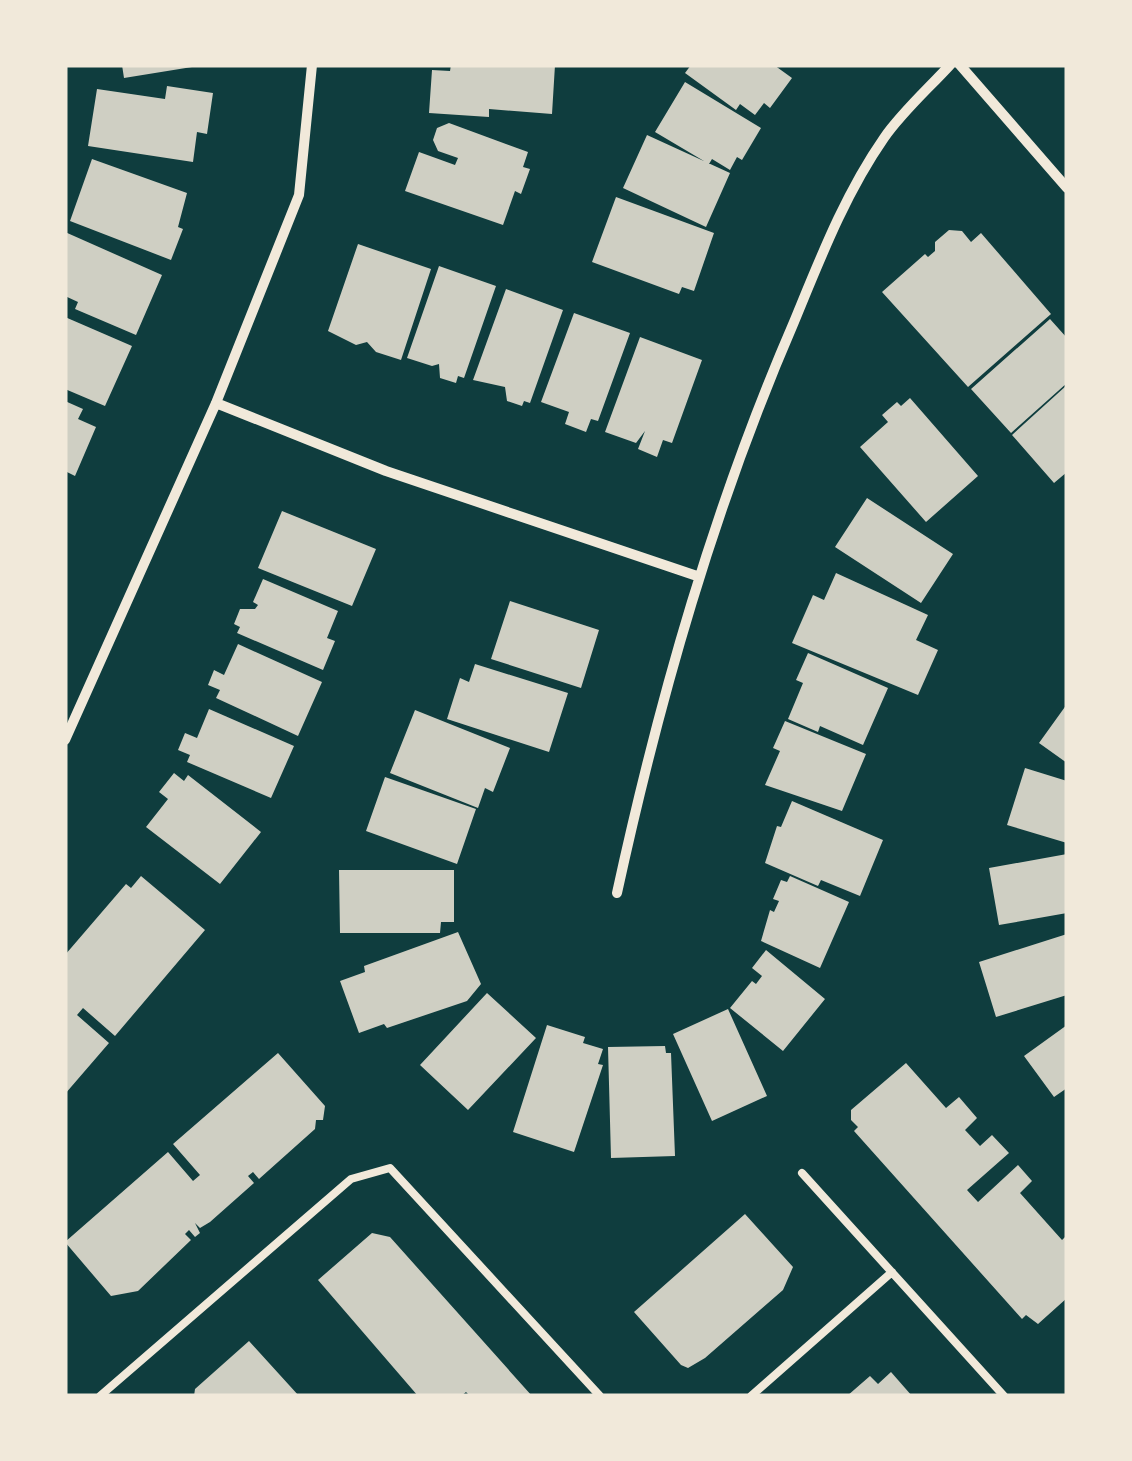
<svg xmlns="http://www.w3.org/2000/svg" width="1132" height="1461" font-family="Arial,sans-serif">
<rect width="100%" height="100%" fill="#0f3d3e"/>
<path fill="#cfcfc3" d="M122 65H192V67L124 78Z
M451 65H555L552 114 489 109V117L429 113 432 70 450 71Z
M691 65H774L792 78 770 108 764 103 755 115 740 104 736 110 685 73Z
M685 82 761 128 742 160 737 157 730 170 712 159 709 164 655 132Z
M167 86 213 93 207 134 197 132 193 162 88 146 97 89 165 99Z
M449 123 528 152 523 167 530 169 521 194 515 191 503 225 405 191 419 152 455 165 458 158 438 151 433 140 437 128Z
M647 135 730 173 706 227 623 188Z
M92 159 187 193 178 227 183 229 171 260 70 221Z
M616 197 714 233 694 291 682 287 679 294 592 262Z
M949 230 962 231 971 242 981 233 1051 314 968 387 882 292 925 254 928 257 935 251V242Z
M65 232 162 275 136 335 75 309 78 302 65 296Z
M358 244 431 269 401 360 376 352 367 342 356 345 328 331Z
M439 266 496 286 464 378 458 376 456 383 440 378 439 364 432 366 407 358Z
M506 289 563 310 530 403 524 401 522 406 507 401 505 387 473 380Z
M574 313 630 333 598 421 591 419 586 432 565 424 569 412 541 402Z
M65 317 132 346 105 406 65 389Z
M1050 319 1067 338V383L1011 433 971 389Z
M640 337 702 360 672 443 663 440 657 457 638 449 645 431 636 443 605 432Z
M1067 385V472L1054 483 1012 435Z
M910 398 978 476 926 522 860 447 888 422 882 415 897 402 901 406Z
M65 401 83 409 78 419 96 427 75 476 65 471Z
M867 498 953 554 921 603 835 547Z
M282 511 376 549 352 606 258 568Z
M836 573 928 615 916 640 938 650 918 695 792 643 813 595 824 600Z
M263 579 338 611 327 638 335 641 323 670 237 633 240 627 234 624 240 609H255L258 605 253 602Z
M510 601 599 630 581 688 491 659Z
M238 644 322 682 298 736 216 698 220 690 208 685 214 670 224 675Z
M808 653 888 688 863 745 820 726 818 732 788 719 803 683 796 680Z
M475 664 568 693 549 752 447 719 460 678 469 682Z
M1067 704V763L1039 743Z
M209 709 294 746 271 798 187 762 190 755 178 750 185 733 197 738Z
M415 710 510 748 493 792 485 788 478 808 390 773Z
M785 721 866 754 842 811 765 785 780 751 773 748Z
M1025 768 1067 781V843L1007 825Z
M174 773 184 781 188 775 261 832 220 884 146 827 168 799 159 792Z
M385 777 476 809 457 864 366 831Z
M792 801 883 840 860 896 821 880 818 886 765 863 777 826 781 827Z
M1067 854V913L999 925 989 868Z
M339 870H454V922H441L440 933H340Z
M141 876 205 930 115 1036 83 1008 77 1015 109 1043 65 1094V955L126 884 131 888Z
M790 876 849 902 820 968 761 941 770 910 774 912 779 901 773 899 781 880 787 882Z
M458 932 481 984 467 1001 387 1028 384 1024 359 1033 340 981 365 972 364 966Z
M1067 934V995L996 1017 979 962Z
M766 950 825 999 783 1051 730 1008 752 981 756 984 762 976 752 968Z
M487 993 536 1038 468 1110 420 1065Z
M728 1009 767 1096 712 1121 673 1034Z
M547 1025 585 1037 583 1043 603 1049 598 1064 603 1065 574 1152 513 1132Z
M1067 1025V1088L1054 1097 1024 1056Z
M665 1046 666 1053H671L675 1156 611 1158 608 1047Z
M278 1053 325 1106 323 1120H316L315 1129 259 1179 253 1172 248 1176 254 1183 210 1222 200 1228 195 1223 200 1233 195 1237 189 1230 185 1234 191 1240 138 1291 111 1296 65 1242 168 1152 193 1181 200 1175 173 1144Z
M906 1063 946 1108 959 1097 977 1118 965 1130 980 1146 992 1135 1009 1153 967 1190 978 1202 1018 1165 1032 1181 1020 1193 1062 1240 1067 1235V1298L1038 1324 1026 1315 1022 1319 854 1131 858 1127 851 1120V1110Z
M745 1214 793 1267 783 1290 705 1358 688 1368 681 1365 634 1312Z
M372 1233 390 1237 532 1396H470L466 1392 461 1396H418L318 1280Z
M249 1341 299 1396H194L195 1389Z
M891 1372 912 1396H847L870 1376 878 1384Z"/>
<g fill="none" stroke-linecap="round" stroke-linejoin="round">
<path stroke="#f1e9da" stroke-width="8" d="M802 1173 1004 1396
M100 1396 351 1179 390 1168 600 1396
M751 1396 892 1272"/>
<path stroke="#f1e9da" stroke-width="10" d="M960 65 1067 188
M216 403 386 471 697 576
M65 740 216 403 299 195 312 65
M617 893C660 696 714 507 794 322 820 259 845 194 884 138 902 112 928 89 950 65"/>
</g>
<rect width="1132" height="1461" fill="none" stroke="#f1e9da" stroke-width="135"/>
</svg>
